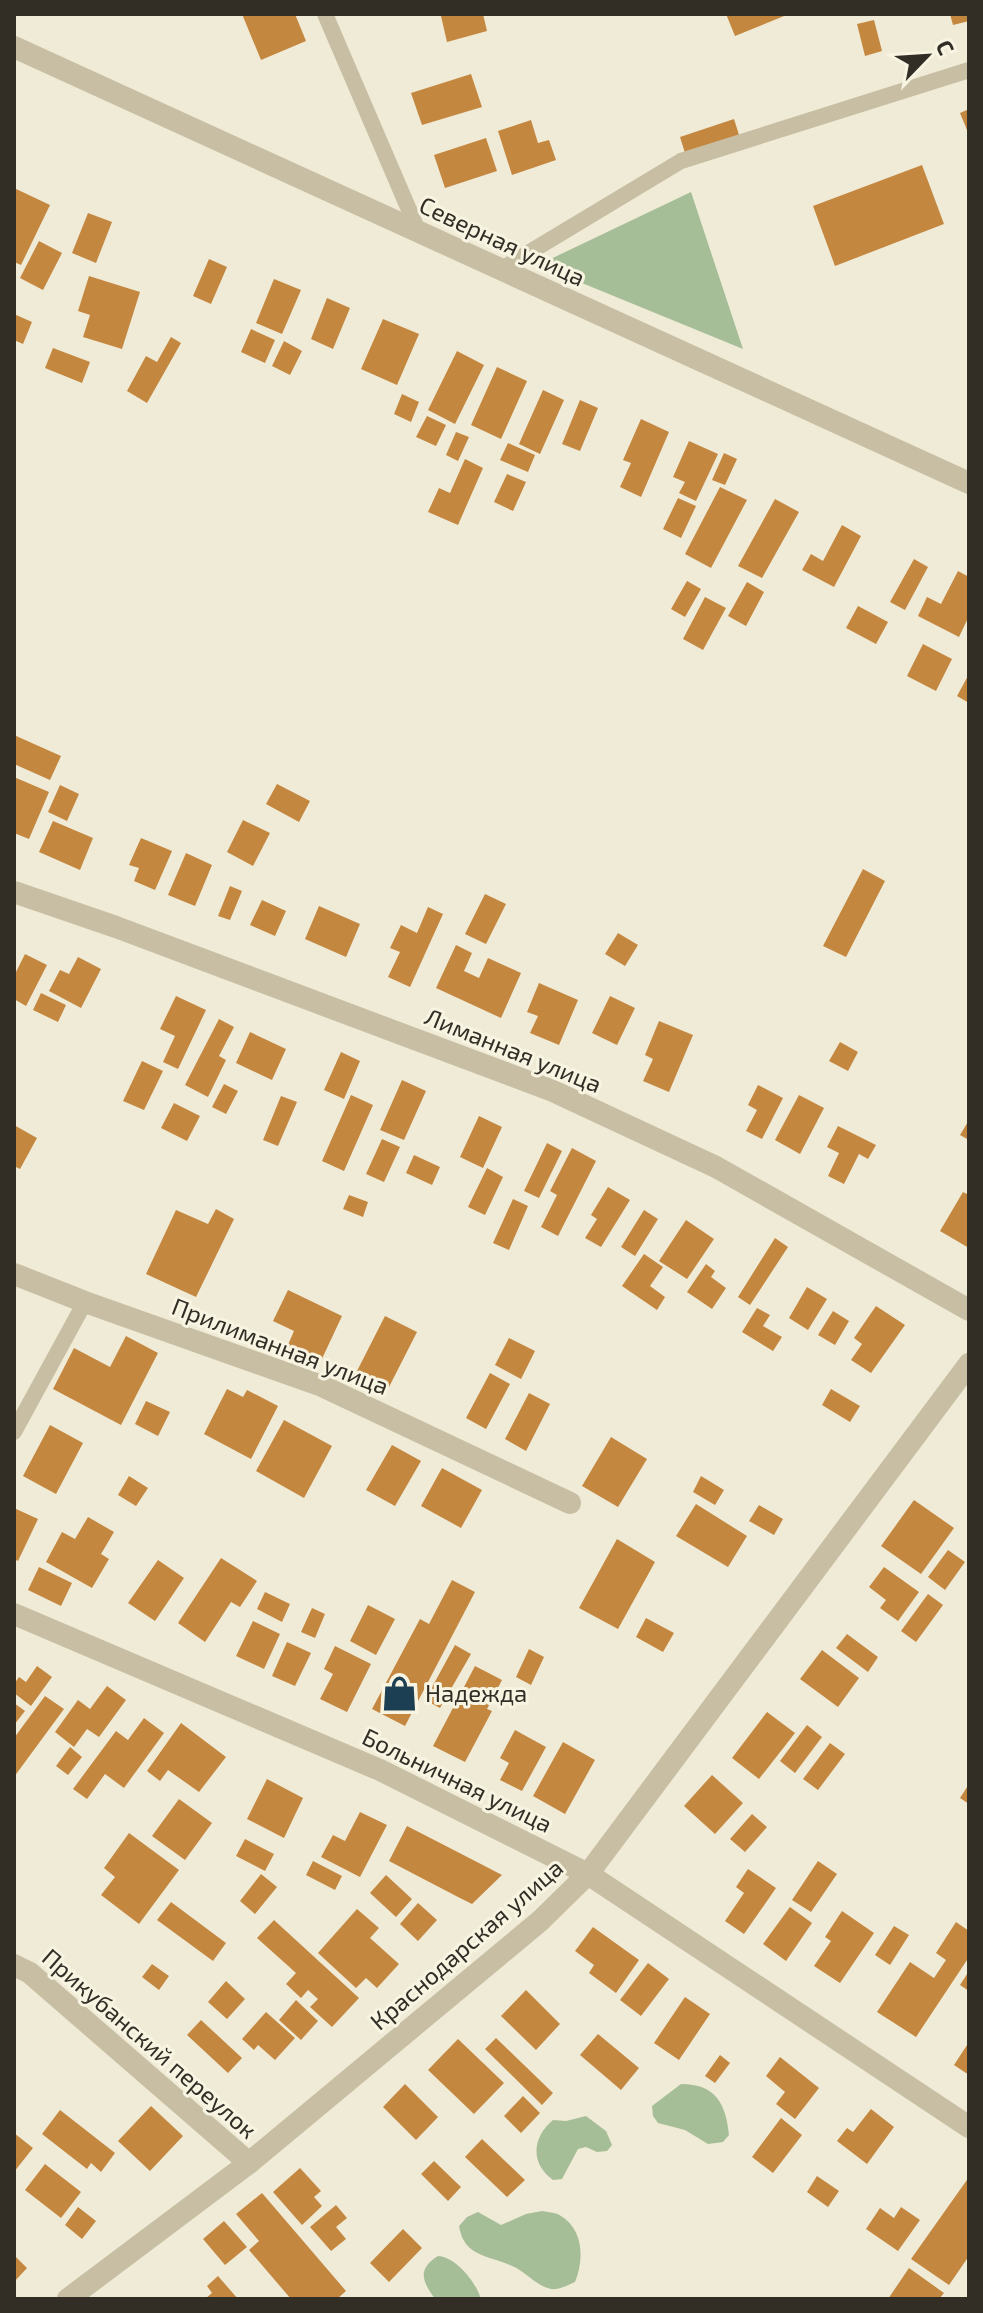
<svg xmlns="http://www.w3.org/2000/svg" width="983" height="2313" font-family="'Exo 2',sans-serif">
<rect width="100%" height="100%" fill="#f0ebd6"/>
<path fill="#a6be97" d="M691 192 743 349 538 265Z
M681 2084C716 2084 726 2104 729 2135L723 2142 708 2144 685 2130 658 2123 653 2116 652 2106Z
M586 2116 606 2131 612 2145 607 2151 597 2152 586 2147 578 2149 562 2179 553 2180C530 2164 532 2137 553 2120L566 2121Z
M542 2211C548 2212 557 2213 561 2216 584 2230 584 2260 575 2282 568 2285 559 2290 551 2289 536 2286 525 2271 512 2266 488 2255 464 2257 459 2226L467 2217 478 2212 501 2225 526 2214Z
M438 2256C456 2257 476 2282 481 2299H435C422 2281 417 2269 438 2256Z"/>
<path fill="#c48740" d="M242 14H295L306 41 261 60Z
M446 14H483L487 31 447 42 441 16Z
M726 14H789L735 36Z
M950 14H969V21L953 25Z
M874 20 882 51 865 56 857 24Z
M471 74 482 107 422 125 411 93Z
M969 109V135L960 113Z
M734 119 739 135 685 153 680 137Z
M531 120 538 143 549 140 556 160 512 175 498 131Z
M486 138 497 171 445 188 434 155Z
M922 165 944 224 835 266 813 206Z
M14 188 50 205 21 265 14 262Z
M88 213 112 222 96 263 72 253Z
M39 241 62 253 43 290 20 278Z
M209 259 227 267 211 304 193 296Z
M89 276 140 292 122 349 83 337 90 315 78 311Z
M274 279 301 290 282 334 256 323Z
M327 298 350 308 333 349 311 339Z
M14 314 32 322 23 344 14 340Z
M383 319 419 334 397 385 361 369Z
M251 329 275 340 265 363 241 352Z
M171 337 181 343 147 403 127 391 146 356 157 362Z
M284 341 302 351 290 375 272 366Z
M53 348 90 362 82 383 45 368Z
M457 351 484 365 455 424 428 410Z
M497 367 527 381 501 439 471 425Z
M543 390 564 400 540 454 519 444Z
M402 394 419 402 411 422 394 414Z
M580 400 598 408 580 451 562 444Z
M427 416 446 425 436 446 416 437Z
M641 419 669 432 641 497 620 487 631 463 623 460Z
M456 432 469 437 458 461 446 455Z
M689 441 718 454 696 501 679 493 685 482 673 477Z
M508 443 535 455 528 472 500 460Z
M724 453 737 459 725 485 712 480Z
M465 459 483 468 458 525 428 512 439 488 450 493Z
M507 474 526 482 513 511 494 502Z
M720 487 747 500 711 568 685 554Z
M678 498 696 506 681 538 663 529Z
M775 499 799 512 762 578 738 566Z
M842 525 861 536 834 587 802 570 811 554 823 561Z
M914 559 928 567 905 610 890 602Z
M958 571 969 577V616L959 637 918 616 927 597 941 604Z
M687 581 701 589 685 617 671 609Z
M747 582 764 592 746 626 728 616Z
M705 597 726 608 703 650 683 639Z
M858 606 888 622 876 644 846 628Z
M923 644 952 659 936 691 907 676Z
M969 674V703L957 696Z
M14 735 61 756 50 780 14 764Z
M14 777 49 792 29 839 14 833Z
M277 784 310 801 299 822 266 804Z
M60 785 79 794 67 821 48 812Z
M243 820 270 833 253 866 227 852Z
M53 821 93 838 80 870 39 852Z
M141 838 172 851 155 890 134 881 139 868 129 865Z
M186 853 212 865 195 906 168 895Z
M863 869 885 881 846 957 823 946Z
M230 886 242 891 230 920 218 916Z
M485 894 506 904 486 944 465 934Z
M262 900 286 911 275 936 250 925Z
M319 906 360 924 346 957 305 939Z
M428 907 443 914 410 987 388 977 400 952 390 948 401 925 417 933Z
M618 933 638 945 625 966 605 954Z
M456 945 472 953 464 971 479 978 488 958 521 973 501 1018 436 988Z
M25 954 47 965 26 1006 14 999V976Z
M78 957 101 969 81 1008 49 991 60 970 69 974Z
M539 983 578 1000 559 1045 530 1033 538 1016 527 1012Z
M41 993 66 1005 58 1022 33 1010Z
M176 996 206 1010 178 1069 163 1062 175 1036 160 1029Z
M610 996 635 1008 617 1045 592 1033Z
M219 1019 234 1027 219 1056 226 1060 208 1097 185 1085Z
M659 1021 693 1035 669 1092 643 1081 653 1059 645 1055Z
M250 1032 286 1049 272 1080 236 1063Z
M840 1042 858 1052 848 1071 829 1061Z
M341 1052 360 1061 344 1099 324 1090Z
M142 1061 163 1071 144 1110 123 1101Z
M402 1080 426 1091 404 1140 380 1130Z
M224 1084 238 1091 226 1114 212 1107Z
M758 1085 783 1098 762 1139 746 1131 757 1110 748 1105Z
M351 1095 373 1105 344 1171 322 1161Z
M799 1095 824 1108 800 1154 775 1140Z
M281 1096 297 1102 278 1146 263 1140Z
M174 1103 200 1116 187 1141 161 1128Z
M479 1116 502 1127 483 1168 460 1157Z
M969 1120V1140L960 1135Z
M14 1125 37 1138 20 1169 14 1166Z
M838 1126 876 1145 868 1159 859 1154 844 1184 828 1176 839 1153 827 1147Z
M382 1139 400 1147 384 1182 366 1174Z
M547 1143 562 1151 539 1198 524 1191Z
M572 1148 596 1161 558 1236 541 1227 557 1195 550 1191Z
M414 1155 440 1167 432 1185 406 1173Z
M487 1168 503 1177 485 1215 468 1207Z
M608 1187 630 1200 601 1247 585 1238 597 1219 591 1215Z
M963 1192 969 1195V1248L940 1231Z
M349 1195 368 1202 363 1217 343 1209Z
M513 1199 528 1206 509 1250 493 1243Z
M216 1209 234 1219 196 1297 146 1274 176 1210 208 1224Z
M644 1210 658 1219 635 1256 621 1247Z
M686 1220 714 1239 687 1279 659 1261Z
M775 1238 788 1247 750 1305 738 1297Z
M644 1254 663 1267 650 1286 665 1297 657 1310 622 1286Z
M706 1264 715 1271 711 1277 726 1288 712 1309 687 1292Z
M807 1287 827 1299 808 1330 789 1318Z
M288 1290 342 1316 320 1363 287 1347 294 1331 273 1321Z
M876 1306 905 1325 871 1373 851 1360 862 1344 854 1338Z
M757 1308 770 1315 763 1326 782 1337 773 1351 742 1332Z
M833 1311 849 1321 835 1345 818 1335Z
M385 1316 417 1332 389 1387 357 1371Z
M126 1336 158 1353 121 1425 53 1389 74 1348 110 1367Z
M509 1338 535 1351 521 1379 495 1365Z
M490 1373 510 1384 486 1429 466 1418Z
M227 1389 243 1397 247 1390 278 1406 251 1459 204 1434Z
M831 1389 860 1406 850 1422 822 1405Z
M529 1393 550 1404 526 1451 505 1439Z
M146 1401 170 1412 158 1436 135 1424Z
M284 1420 332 1446 304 1498 256 1471Z
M50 1425 83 1443 56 1494 23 1476Z
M611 1437 647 1459 618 1507 582 1486Z
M392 1445 421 1461 395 1506 366 1490Z
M442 1468 482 1490 461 1528 421 1506Z
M129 1476 148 1488 136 1506 118 1495Z
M701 1476 724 1490 715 1505 693 1492Z
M914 1500 954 1528 921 1574 881 1546Z
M696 1504 747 1536 728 1567 676 1536Z
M759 1505 783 1519 774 1535 749 1521Z
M14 1508 38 1519 18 1561 14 1559Z
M88 1517 114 1532 101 1554 109 1559 92 1588 46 1562 62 1532 75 1539Z
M617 1539 655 1562 618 1629 579 1608Z
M948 1550 965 1562 945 1590 928 1577Z
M221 1558 257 1581 240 1607 231 1602 205 1642 178 1623Z
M158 1560 184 1578 155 1621 128 1603Z
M39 1567 72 1583 61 1606 28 1590Z
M884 1567 919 1592 898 1621 880 1608 886 1600 869 1587Z
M452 1580 475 1592 405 1726 372 1709 420 1619 429 1624Z
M265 1592 290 1604 282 1622 257 1609Z
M928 1594 943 1605 916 1642 901 1631Z
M368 1605 395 1619 376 1655 350 1641Z
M312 1608 325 1614 315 1638 301 1632Z
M646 1618 674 1633 663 1652 636 1637Z
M253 1621 280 1634 264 1669 236 1656Z
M847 1634 878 1657 868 1672 836 1648Z
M287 1642 311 1653 295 1686 272 1676Z
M455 1645 471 1654 440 1708 425 1700Z
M335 1646 371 1664 347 1712 320 1699 333 1674 324 1669Z
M529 1649 544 1657 531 1685 516 1677Z
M822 1650 859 1678 838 1707 800 1679Z
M37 1666 52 1677 31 1706 14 1693V1684L19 1677 26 1682Z
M475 1666 502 1680 487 1709 492 1711 465 1762 433 1746Z
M107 1686 126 1700 99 1737 87 1729 74 1747 55 1732 78 1700 90 1709Z
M45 1696 64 1709 14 1777V1738Z
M14 1703 25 1711 14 1725Z
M767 1712 795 1733 759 1779 732 1758Z
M144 1718 164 1733 124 1788 105 1774 87 1799 73 1789 116 1731 128 1740Z
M181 1723 226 1757 199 1792 168 1770 160 1781 147 1771Z
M807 1725 822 1737 795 1773 780 1761Z
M515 1730 546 1747 522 1791 500 1780 509 1763 500 1758Z
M563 1742 595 1760 565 1814 533 1796Z
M830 1743 845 1754 818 1790 803 1779Z
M70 1747 82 1757 68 1775 56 1766Z
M712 1775 743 1803 715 1834 684 1806Z
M267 1779 303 1798 284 1838 247 1819Z
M969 1784V1804L960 1798Z
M179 1799 212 1823 185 1860 152 1836Z
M360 1812 387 1825 360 1877 321 1857 333 1835 345 1841Z
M752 1814 767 1827 745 1852 730 1839Z
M407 1826 477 1862 502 1875 472 1904 458 1897 389 1861Z
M129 1833 179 1870 139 1924 101 1895 115 1877 104 1868Z
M245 1839 274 1854 265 1871 236 1856Z
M313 1861 342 1876 335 1890 306 1875Z
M818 1861 837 1874 811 1912 792 1900Z
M748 1869 776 1888 744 1934 725 1921 744 1893 736 1887Z
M261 1874 277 1887 255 1914 240 1901Z
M386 1875 412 1899 396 1917 370 1893Z
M171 1902 226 1943 213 1961 157 1920Z
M418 1903 437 1920 418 1941 400 1924Z
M790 1907 812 1923 786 1961 763 1944Z
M357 1909 379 1928 370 1938 399 1964 377 1988 366 1978 356 1988 318 1953Z
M842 1911 874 1933 840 1983 814 1966 831 1941 825 1937Z
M274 1920 359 1998 332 2027 310 2007 318 1999 308 1990 301 1998 286 1984 296 1973 257 1938Z
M956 1922 969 1931V1957L916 2037 877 2012 910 1962 934 1978 946 1960 936 1953Z
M894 1926 909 1935 890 1965 875 1955Z
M593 1927 639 1960 616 1993 589 1973 594 1965 575 1951Z
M648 1963 669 1979 641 2016 620 2000Z
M152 1964 169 1976 159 1990 142 1977Z
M969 1971V1991L960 1985Z
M226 1981 245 1999 227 2019 208 2002Z
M526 1990 560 2024 536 2050 501 2016Z
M685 1997 710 2014 679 2060 654 2043Z
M296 2000 318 2021 301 2040 279 2020Z
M266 2012 295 2038 275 2060 258 2045 254 2050 242 2039Z
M201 2020 242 2058 228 2073 187 2035Z
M598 2034 639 2068 621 2090 580 2055Z
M496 2038 553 2093 542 2105 485 2049Z
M458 2039 504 2083 474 2114 428 2070Z
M969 2042V2075L954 2065Z
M720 2055 730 2063 715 2083 705 2076Z
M780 2057 819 2088 795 2119 776 2104 785 2092 766 2076Z
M405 2084 438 2117 416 2140 383 2107Z
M523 2096 540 2113 521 2133 504 2116Z
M151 2106 183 2136 150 2171 118 2141Z
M871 2109 894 2127 867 2164 837 2141 847 2128 853 2132Z
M60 2110 115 2153 101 2172 91 2163 87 2169 42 2134Z
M781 2118 802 2135 773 2173 752 2157Z
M14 2133 33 2148 14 2172Z
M482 2139 525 2180 507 2197 465 2157Z
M434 2161 461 2187 448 2201 421 2174Z
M45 2164 81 2192 61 2218 25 2190Z
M300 2168 321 2191 314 2197 322 2206 302 2225 273 2192Z
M817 2176 839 2191 828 2207 807 2192Z
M969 2177V2256L949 2285 911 2259Z
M262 2193 346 2291 337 2299H291L249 2250 259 2241 236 2214Z
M336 2205 347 2218 336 2227 346 2239 331 2251 310 2227Z
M78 2207 96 2221 82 2239 65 2225Z
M901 2207 920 2220 898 2251 866 2229 880 2208 894 2218Z
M224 2221 247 2247 225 2265 203 2239Z
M403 2229 422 2248 389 2282 370 2263Z
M14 2255 27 2268 14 2282Z
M909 2268 944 2293 939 2299H888Z
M218 2276 238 2299H205L212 2293 207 2286Z"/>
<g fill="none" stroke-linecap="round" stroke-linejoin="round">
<path stroke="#c7bea3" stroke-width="16" d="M325 14 419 233
M500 270 681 161 969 70
M14 1432 85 1302"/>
<path stroke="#c7bea3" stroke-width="22" d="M14 892 116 927 553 1091 716 1167 969 1310
M14 1274 85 1302 322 1386 570 1503
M14 1614 380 1770 588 1874 969 2127
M14 1965 30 1973 249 2163"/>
<path stroke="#c7bea3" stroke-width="22" d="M14 47 969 483
M68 2299 249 2163 540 1921 588 1874 969 1364"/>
</g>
<defs>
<symbol id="shop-bare" viewBox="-9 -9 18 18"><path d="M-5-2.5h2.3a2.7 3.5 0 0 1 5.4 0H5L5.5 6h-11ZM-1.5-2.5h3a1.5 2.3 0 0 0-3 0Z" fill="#1c3f53" stroke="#f8f4e2" stroke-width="2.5" paint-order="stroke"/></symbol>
</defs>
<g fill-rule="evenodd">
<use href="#shop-bare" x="374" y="1668" width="51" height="51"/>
</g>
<g text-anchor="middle" stroke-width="6" stroke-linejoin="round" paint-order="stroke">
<g font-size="24" fill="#322d25" stroke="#f8f4e2">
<text transform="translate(502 242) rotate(25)" y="8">Северная улица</text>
<text transform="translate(513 1051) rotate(22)" y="8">Лиманная улица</text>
<text transform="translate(280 1347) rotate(21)" y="8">Прилиманная улица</text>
<text transform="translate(457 1781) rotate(26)" y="8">Больничная улица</text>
<text transform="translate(467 1945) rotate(-41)" y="8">Краснодарская улица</text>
<text transform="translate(149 2044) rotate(41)" y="8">Прикубанский переулок</text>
</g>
<g font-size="24" fill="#322d25" stroke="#f8f4e2" text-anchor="start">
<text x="425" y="1702">Надежда</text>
</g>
</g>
<rect width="983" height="2313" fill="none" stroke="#322d25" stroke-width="32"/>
<g transform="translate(927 56) rotate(65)" stroke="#f8f4e2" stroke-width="6" paint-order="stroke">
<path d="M0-6L14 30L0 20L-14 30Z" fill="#322d25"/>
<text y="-12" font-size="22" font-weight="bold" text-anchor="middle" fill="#322d25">С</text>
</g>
</svg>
